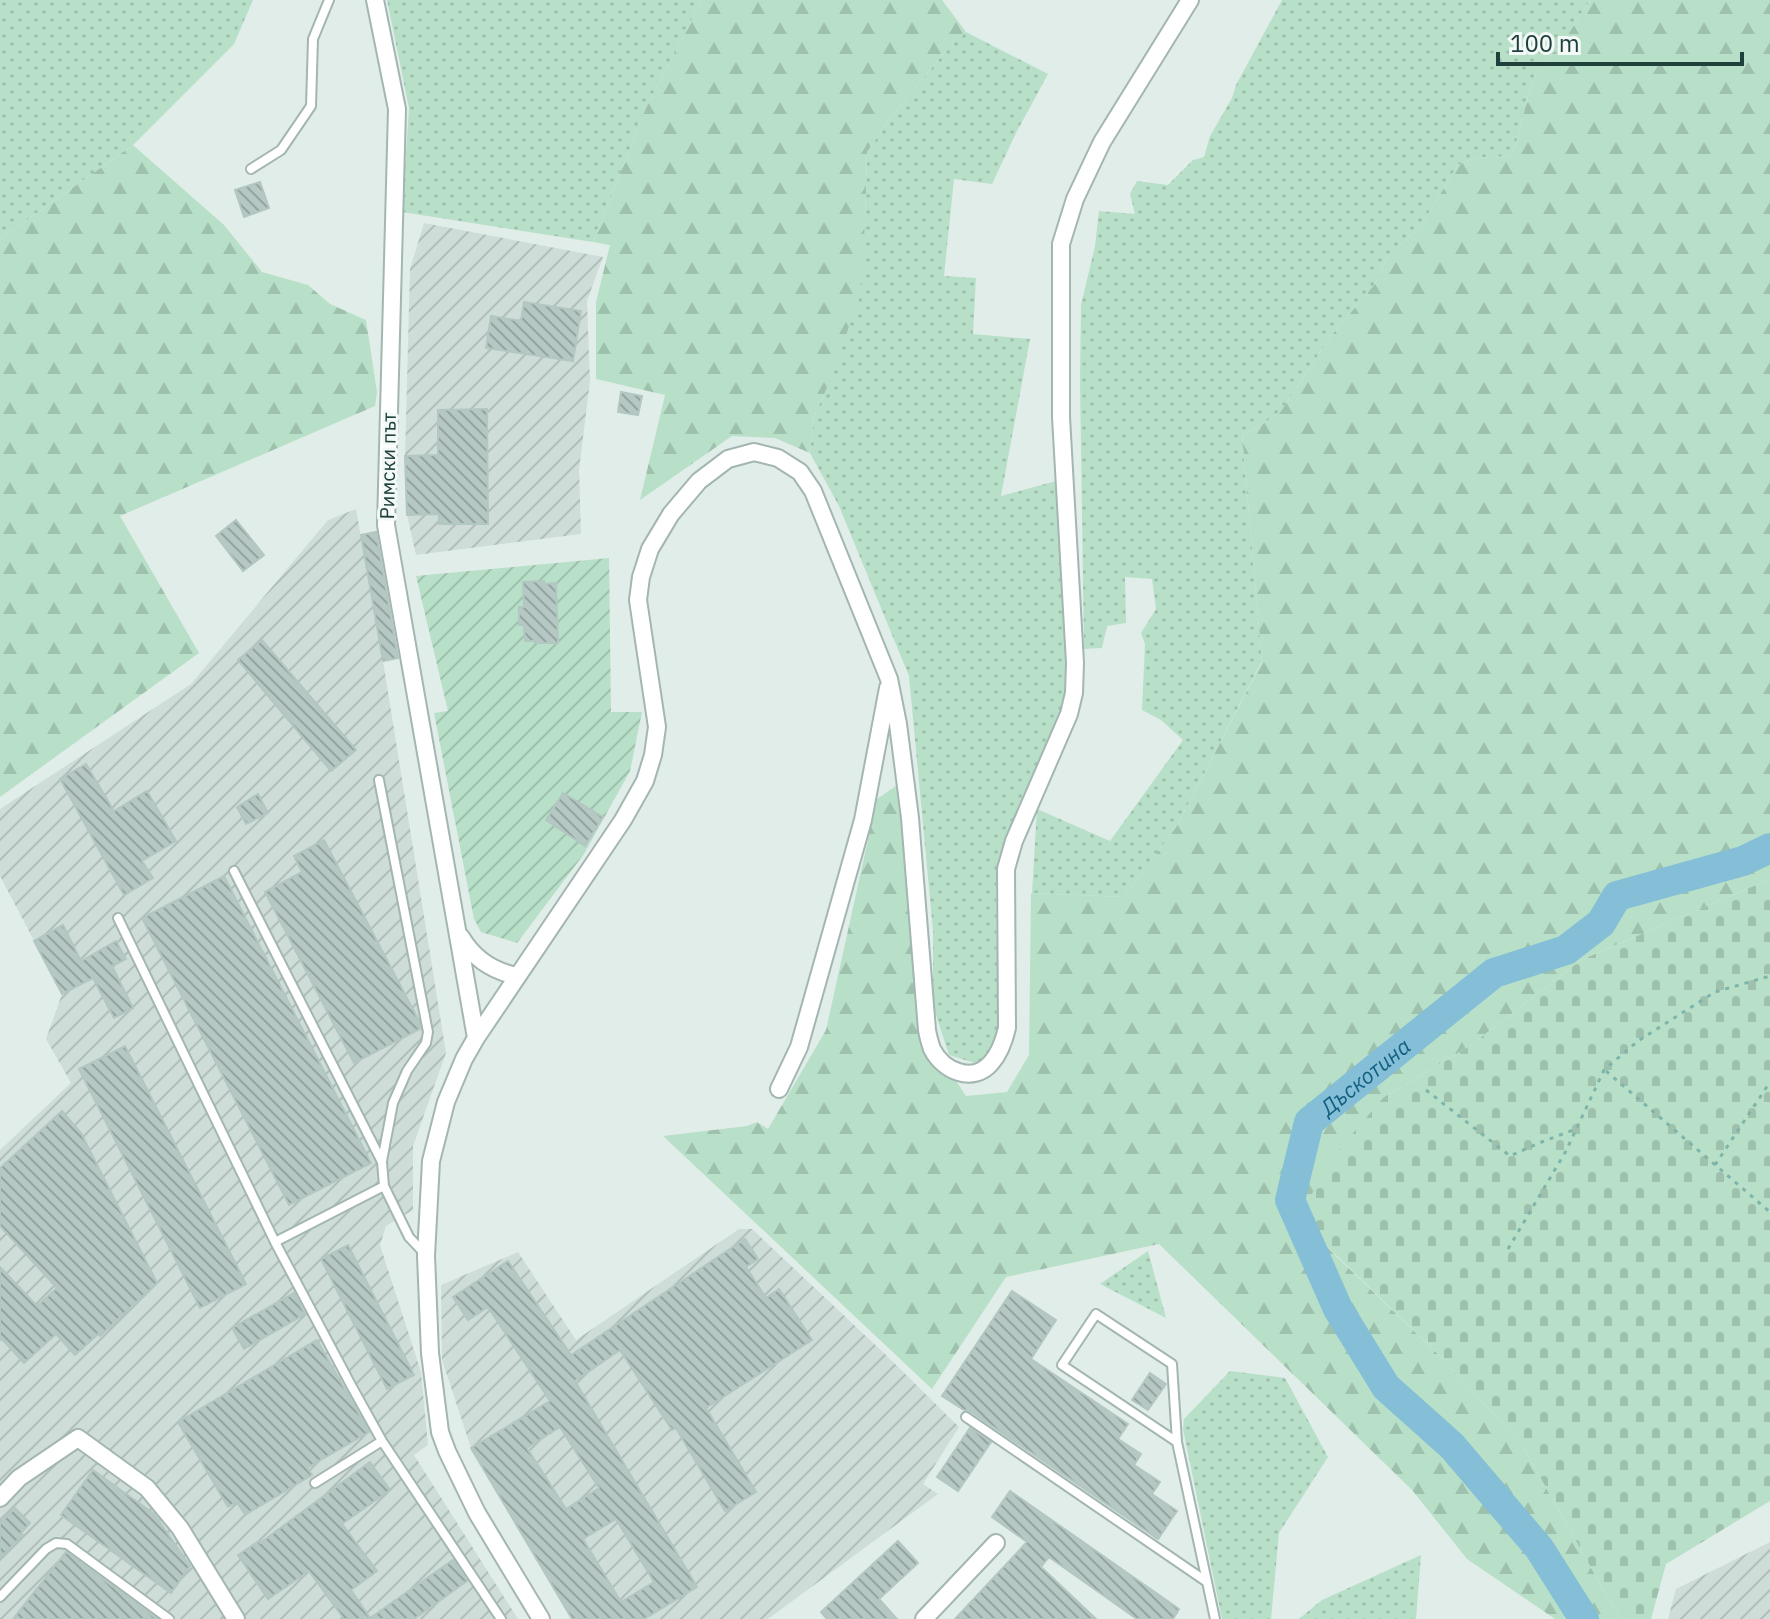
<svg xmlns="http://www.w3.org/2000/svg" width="1770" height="1619" font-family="'IBM Plex Sans',sans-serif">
<defs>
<pattern id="industrial-furrows" width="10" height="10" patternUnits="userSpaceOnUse" patternTransform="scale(2)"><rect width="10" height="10" fill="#cfddd9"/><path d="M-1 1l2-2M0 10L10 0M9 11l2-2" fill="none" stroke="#b1bfbb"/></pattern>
<pattern id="grass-dots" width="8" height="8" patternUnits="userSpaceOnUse" patternTransform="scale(2)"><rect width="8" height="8" fill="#b8e0c8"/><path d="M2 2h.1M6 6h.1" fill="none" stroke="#9ec1ad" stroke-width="1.8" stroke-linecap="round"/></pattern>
<pattern id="forest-firs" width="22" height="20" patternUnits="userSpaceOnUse" patternTransform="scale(2)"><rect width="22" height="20" fill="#b8e0c8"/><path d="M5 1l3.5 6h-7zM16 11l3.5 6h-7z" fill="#9ec1ad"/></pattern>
<pattern id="cemetery-stones" width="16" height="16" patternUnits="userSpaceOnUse" patternTransform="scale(2)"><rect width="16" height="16" fill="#b8e0c8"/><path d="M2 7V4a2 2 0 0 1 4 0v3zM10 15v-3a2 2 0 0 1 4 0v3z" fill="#9ec1ad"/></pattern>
<pattern id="garden-furrows" width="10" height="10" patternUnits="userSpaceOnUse" patternTransform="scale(2)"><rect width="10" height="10" fill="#b8e0c8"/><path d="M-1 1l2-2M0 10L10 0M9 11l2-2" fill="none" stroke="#9ec1ad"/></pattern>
<pattern id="building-back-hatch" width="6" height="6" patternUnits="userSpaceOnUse" patternTransform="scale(2)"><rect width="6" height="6" fill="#b6c8c3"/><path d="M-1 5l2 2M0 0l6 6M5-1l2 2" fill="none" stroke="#94a4a0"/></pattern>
</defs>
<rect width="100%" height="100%" fill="#e1ede9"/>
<path fill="url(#industrial-furrows)" d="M424 223 603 257 587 301 590 381 579 470 581 534 416 555 407 515 405 456 410 269Z
M356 509 383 661 446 1053 413 1146V1210L386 1226 380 1245 421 1372 428 1445 414 1455 518 1619H0V1150L71 1083 46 1039 62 994 0 876V809L191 684 328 520Z
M739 1229H752L886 1355 959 1427 923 1484 938 1494 768 1619H572L471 1448 442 1360 441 1285 518 1252 576 1340Z
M1770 1542V1619H1668L1676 1589Z"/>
<path fill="url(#grass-dots)" d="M0 0H253L234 44 133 145 0 239Z
M387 0H702L646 108 593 242 402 212 409 108Z
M1282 0H1590L1562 44 1539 67 1528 95 1519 134 1511 156 1475 158 1458 165 1420 227 1388 256 1375 284 1331 336 1281 411 1257 428 1242 435 1262 661 1177 826 1124 897 1032 893 1037 809 1110 841 1183 740 1161 720 1142 710 1145 644 1141 633 1156 609 1152 579 1125 577 1126 623 1107 626 1102 648 1084 649 1080 381 1081 305 1095 246 1099 211 1135 214 1130 194 1137 181 1168 185 1193 160 1204 157 1210 136 1232 98 1236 85Z
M966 32 1048 74 1016 133 992 184 954 179 944 276 976 278 973 334 1030 339 1001 496 1063 479 1073 645 1063 715 1013 828 996 884 998 1041 978 1064 949 1055 933 1006V931L909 676 839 506 810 453 814 416 827 388 865 223 867 152 888 121 953 42Z
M1148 1251 1166 1318 1100 1284Z
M1230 1371 1285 1378 1328 1457 1279 1533 1271 1619H1222L1183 1429 1184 1419Z
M1421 1555 1416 1619H1299L1322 1600Z"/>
<path fill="url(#forest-firs)" d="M702 0H942L966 32 953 42 888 121 867 152 865 223 860 296 827 388 814 416 810 453 775 438 732 436 640 500 665 395 596 379V302L610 245 593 242 646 108Z
M1590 0H1770V879L1581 960 1470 1046 1384 1097 1300 1219 1333 1253 1439 1355 1522 1445 1620 1619H1555L1467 1559 1412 1490 1159 1244 1006 1277 932 1389 663 1136 747 1126 757 1122 768 1129 826 1030 877 799 903 781 930 1041 966 1096 1007 1092 1029 1055 1031 893 1124 897 1177 826 1262 662 1242 435 1257 428 1281 411 1331 336 1375 284 1388 256 1420 227 1458 165 1475 158 1511 156 1519 134 1528 95 1539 67 1562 44Z
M133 145 224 225 262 272 308 285 330 304 366 320 377 392 375 406 120 516 199 653 0 797V239Z"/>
<path fill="url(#cemetery-stones)" d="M1770 879V1501L1666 1564 1651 1619H1620L1522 1445 1439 1355 1300 1220 1325 1166 1384 1097 1470 1046 1581 960Z"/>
<path fill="url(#garden-furrows)" d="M609 558 611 712H642L630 771 584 854 517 943 481 932 474 919 434 713 448 711 416 576Z"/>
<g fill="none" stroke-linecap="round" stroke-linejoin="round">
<path stroke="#84bfd7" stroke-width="30" id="s1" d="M1584 1619 1539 1548 1452 1446 1386 1387 1338 1309 1290 1200 1309 1122 1494 973 1566 950 1601 923 1617 896 1743 861 1770 848"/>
</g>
<path fill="url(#building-back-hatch)" stroke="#b3c7c2" stroke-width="2" fill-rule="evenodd" d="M260 182 269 208 244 217 235 190Z
M524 302 581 311 573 361 486 348 491 316 521 321Z
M621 392 642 396 638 415 618 412Z
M487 409 488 524H439V514L407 515 405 456 438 455V410Z
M236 520 264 555 243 571 216 536Z
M376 532 398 658 383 661 361 535Z
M544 581V584L556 583 558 643H535V641H525L524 625H519V607H524L523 582Z
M262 640 356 750 331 771 238 660Z
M86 764 114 811 147 791 176 841 142 861 153 878 124 895 60 779Z
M563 793 603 817 585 846 546 820Z
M258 794 268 813 246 824 237 807Z
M324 840 419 1021 420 1029 354 1063 265 892 302 872 294 856Z
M224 876 371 1163 289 1205 142 918Z
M63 925 81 961 116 941 126 959 112 966 133 1008 114 1018 93 978 62 994 34 941Z
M125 1046 246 1284 200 1308 79 1069Z
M62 1111 81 1133 157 1283 100 1336 98 1334 75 1355 56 1334 24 1363 0 1337V1267L37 1306 57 1288 0 1226V1168Z
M745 1239 758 1259 746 1267 766 1298 779 1289 812 1340 706 1408 756 1492 725 1511 676 1428 672 1430 620 1350 575 1381 697 1587 644 1619H572L471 1448 550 1401 488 1307 468 1320 453 1297 508 1261 571 1355ZM560 1427 599 1488 566 1509 527 1448ZM616 1519 654 1582 621 1602 583 1539Z
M348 1245 414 1375 387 1389 321 1259Z
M1012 1291 1056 1320 1031 1359 1128 1424 1118 1439 1141 1454 1134 1465 1160 1482 1152 1494 1177 1511 1158 1539 970 1411 964 1410 942 1396Z
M294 1293 305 1314 244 1349 232 1328Z
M317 1340 369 1432 307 1468 312 1475 245 1515 237 1502 228 1507 178 1422Z
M1150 1373 1166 1384 1148 1410 1132 1400Z
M970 1428 991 1442 958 1491 937 1477Z
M370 1462 390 1490 342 1524 377 1571 351 1590 370 1618 453 1560 467 1581 414 1619H344L309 1571 268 1599 238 1555 259 1541 260 1543Z
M93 1470 154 1514 190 1566 171 1593 61 1515Z
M1010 1491 1179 1609 1173 1619H1137L1049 1557 1041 1567 1096 1619H955L1027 1542 992 1517Z
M15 1508 30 1523 21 1533 23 1535 0 1558V1523Z
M898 1541 918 1563 879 1599 897 1619H827L821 1612Z
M66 1552 157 1619H13Z"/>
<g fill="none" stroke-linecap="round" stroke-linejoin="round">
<defs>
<path id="lane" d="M251 169 281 150 311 106 313 39 329 0
M379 780 428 1032 426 1043 407 1071 393 1103 382 1161
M234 871 382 1162 384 1186 409 1237 426 1255
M118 918 275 1242 352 1387 382 1441 501 1619
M275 1242 384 1186
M966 1417 1207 1582
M1177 1442 1172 1364 1096 1314 1062 1365 1177 1442 1215 1619
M315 1483 382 1441
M0 1597 46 1549 56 1543 67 1544 169 1619"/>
<path id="street" d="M375 0 397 109 386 525 476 1038
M461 937C474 959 492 971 517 976
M779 1089 799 1047 863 820 888 688
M0 1498 19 1478 78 1438 147 1488 180 1528 236 1619
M541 1619 477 1513 447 1451 440 1432 430 1353 426 1256 431 1161 446 1102 464 1059 476 1038 623 820 645 781 653 755 657 727 638 600 641 577 650 549 671 514 699 481 728 459 754 452 778 458 800 472 813 491 889 679 898 724 910 818 927 1030C928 1036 930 1043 932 1049 943 1071 973 1084 991 1063 1000 1053 1004 1041 1007 1028L1006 869 1014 841 1069 714 1074 693 1075 663 1061 417V244L1075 199 1102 142 1190 0
M924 1619 996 1543"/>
</defs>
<use href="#lane" stroke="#a3b6b1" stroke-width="12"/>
<use href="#street" stroke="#a3b6b1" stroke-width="20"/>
<path stroke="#7fb4aa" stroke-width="3" stroke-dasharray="4 6" stroke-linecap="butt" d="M1606 1071 1770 1212
M1426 1090 1510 1156 1539 1143 1576 1129
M1715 1165 1770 1082
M1508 1249 1566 1151 1604 1070 1638 1041 1715 992 1770 976"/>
<use href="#lane" stroke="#fff" stroke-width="8"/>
<use href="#street" stroke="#fff" stroke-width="16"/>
</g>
<g text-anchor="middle" stroke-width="6" stroke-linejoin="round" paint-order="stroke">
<g font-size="20" fill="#20403b" stroke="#f2f9f7">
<text transform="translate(388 466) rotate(-89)" y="7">Римски път</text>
</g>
<g font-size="22" font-style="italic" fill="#146081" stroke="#f2f9f7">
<text dy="8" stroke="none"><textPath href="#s1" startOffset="670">Дъскотина</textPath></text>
</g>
</g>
<path d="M1498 52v12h244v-12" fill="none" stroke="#20403b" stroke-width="4"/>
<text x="1510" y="52" font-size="24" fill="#20403b" stroke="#f2f9f7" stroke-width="6" paint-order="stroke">100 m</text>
</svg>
